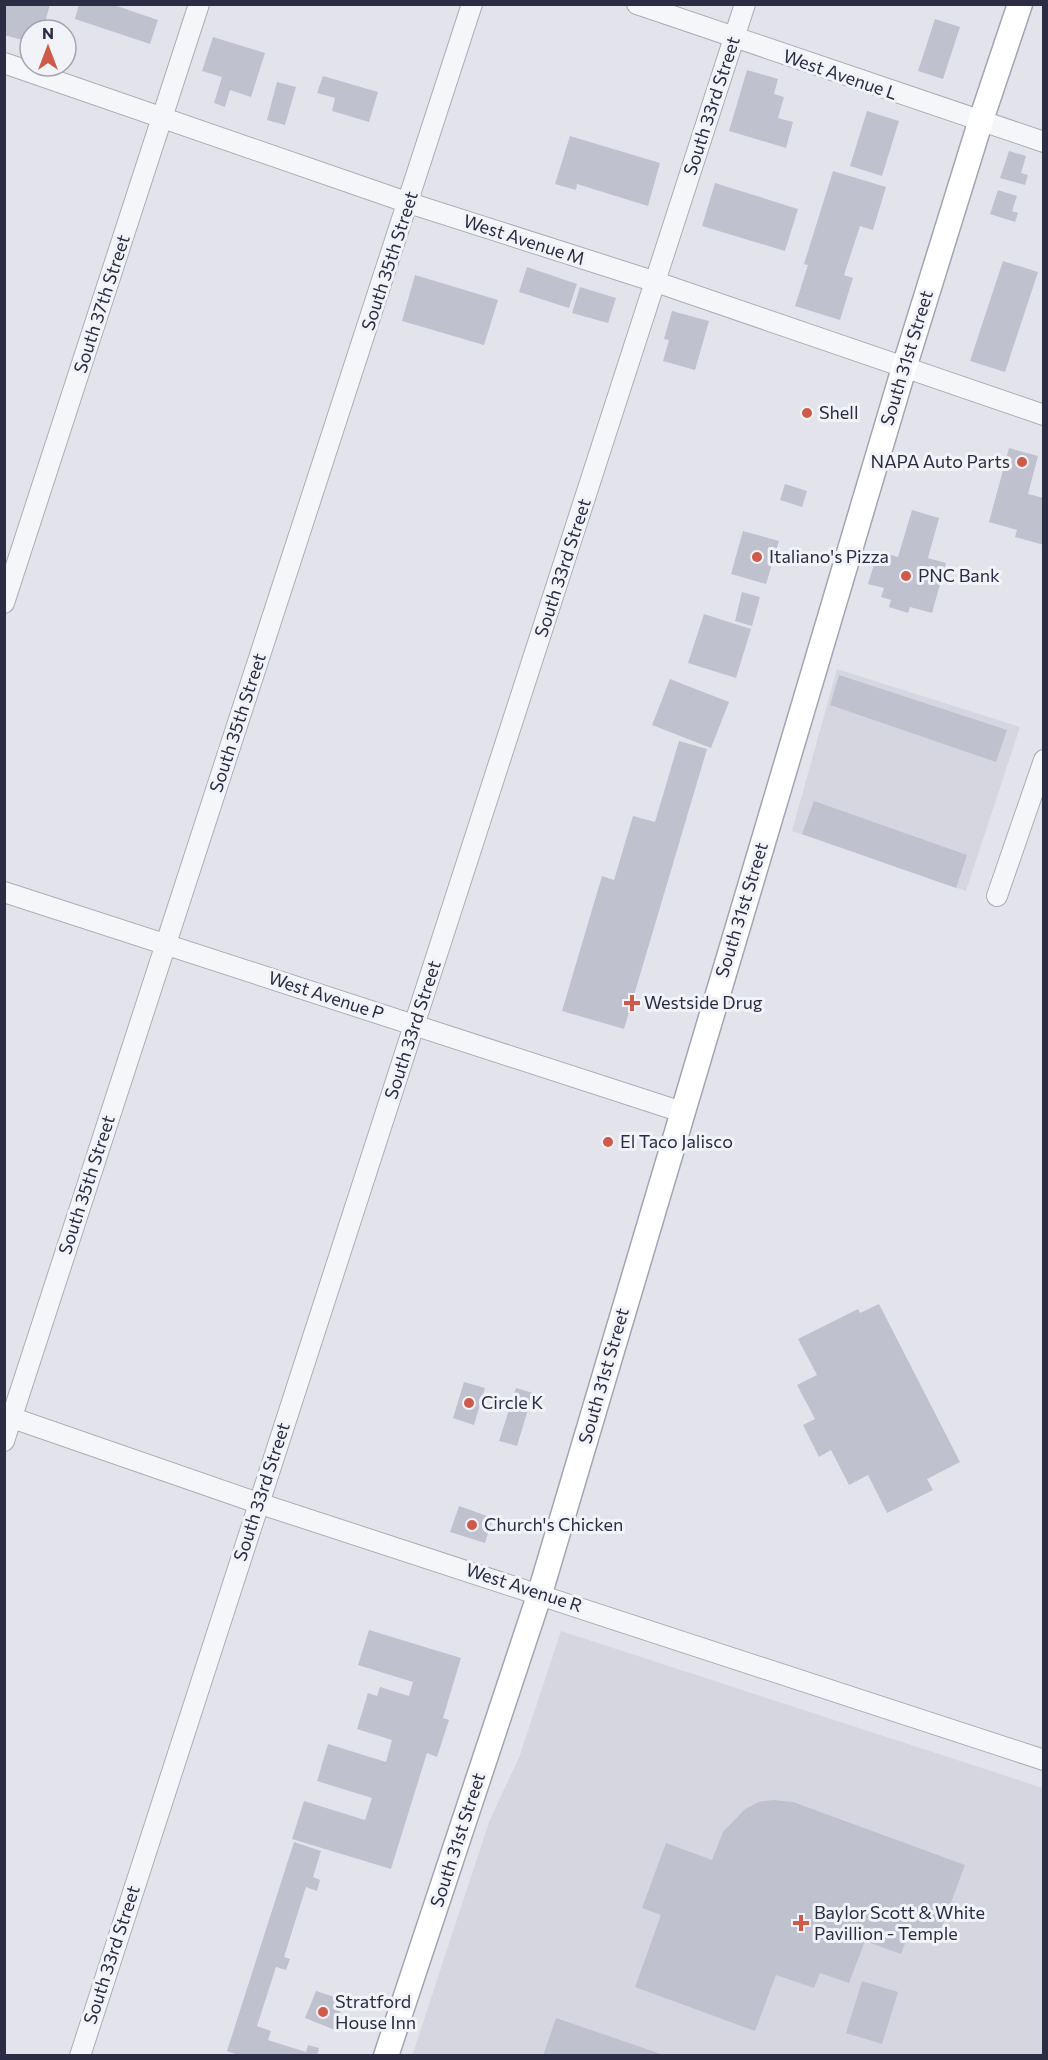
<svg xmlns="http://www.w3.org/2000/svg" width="1048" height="2060" font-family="Commissioner,sans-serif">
<rect width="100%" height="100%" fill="#e3e4eb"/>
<path fill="#d5d6e0" d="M837 669 1020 727 966 891 792 831Z
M561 1631 1043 1788V2055L412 2056 489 1822 520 1755Z"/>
<path fill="#c0c1ce" d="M4 4H50L43 30H30V42L4 35Z
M79 4H111L158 20 150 44 75 19Z
M935 19 960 27 943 79 918 71Z
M213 37 265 53 251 97 230 90 225 107 214 103 222 77 202 71Z
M747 70 778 79 774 94 784 97 778 118 793 122 786 148 729 131Z
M323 76 378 92 369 122 332 111 335 98 317 93Z
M277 82 296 87 285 125 267 120Z
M867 111 899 121 882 176 850 166Z
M570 136 660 163 648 206 577 184 576 190 555 184Z
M1009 151 1026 156 1021 173 1028 175 1025 185 1000 178Z
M833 171 886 187 873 230 860 226 844 275 853 278 840 320 795 306 808 265 804 264Z
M715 183 798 209 785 251 702 226Z
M998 190 1017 196 1012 211 1018 213 1015 222 990 214Z
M1003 261 1038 272 1005 372 970 361Z
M527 267 577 284 569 308 519 292Z
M415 275 498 300 484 345 402 321Z
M580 287 616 298 608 323 572 313Z
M672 311 709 321 695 370 663 361 669 340 664 339Z
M1009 448 1038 456 1028 494 1044 498V545L1015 537 1017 530 989 522Z
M785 484 807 491 802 507 780 500Z
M912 510 939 518 928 558 946 563 932 613 910 607 908 613 889 607 891 600 881 597 884 588 868 584 878 551 898 557Z
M743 531 779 541 766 584 731 574Z
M742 592 760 597 752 626 735 621Z
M704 614 751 629 736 678 688 663Z
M839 675 1007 730 996 762 830 705Z
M670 679 729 702 711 748 652 725Z
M679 741 707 749 624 1029 562 1011 602 876 614 880 633 816 655 822Z
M814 801 967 855 956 888 802 834Z
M879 1304 960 1462 927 1479 933 1490 887 1513 868 1475 849 1485 831 1450 819 1457 803 1425 815 1419 797 1385 817 1375 798 1339 858 1309 860 1313Z
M464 1382 485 1388 474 1425 453 1418Z
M516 1388 533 1393 517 1446 499 1441Z
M459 1506 493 1518 485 1543 450 1532Z
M369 1630 461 1658 443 1718 449 1720 437 1757 427 1753 391 1869 292 1839 304 1801 365 1820 372 1798 317 1781 328 1744 386 1762 392 1740 357 1729 368 1693 377 1696 380 1687 409 1696 413 1682 358 1665Z
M774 1800 793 1802 965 1865 937 1940 910 1930 901 1954 865 1941 849 1983 820 1973 814 1988 776 1975 755 2031 635 1987 661 1915 642 1908 666 1843 712 1860 723 1832 745 1809 759 1802Z
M294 1842 321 1851 313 1877 320 1880 317 1891 306 1887 284 1957 290 1959 286 1970 276 1967 257 2026 271 2031 268 2040 306 2052 308 2045 319 2048 317 2056H240L227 2051Z
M862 1981 898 1992 882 2044 846 2033Z
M316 1991 344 2000 335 2030 305 2018Z
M556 2018 664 2055V2056H543Z"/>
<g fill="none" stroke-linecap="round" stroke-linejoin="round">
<defs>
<path id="minor" d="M637 4 1044 142
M4 63 409 203 656 282 1044 415
M4 603 199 4
M4 892 682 1112
M997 896 1044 760
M4 1415 258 1503 1044 1760
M4 1441 472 4
M80 2056 745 4"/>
<path id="major" d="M386 2056 540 1593 904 368 980 123 1020 4"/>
</defs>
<use href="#minor" stroke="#acadb9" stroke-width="22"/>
<use href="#major" stroke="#a2a4b6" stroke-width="27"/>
<use href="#minor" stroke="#f5f6f9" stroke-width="20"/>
<use href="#major" stroke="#fff" stroke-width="24"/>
</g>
<g fill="#ce5a49" stroke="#f2f3f8" stroke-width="2">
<circle cx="807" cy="413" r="6"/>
<circle cx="1022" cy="462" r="6"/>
<circle cx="757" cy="557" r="6"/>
<circle cx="906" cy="576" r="6"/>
<path d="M629 994h6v6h6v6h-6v6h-6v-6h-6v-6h6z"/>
<circle cx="608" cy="1142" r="6"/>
<circle cx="469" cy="1403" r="6"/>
<circle cx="472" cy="1525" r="6"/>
<path d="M798 1914h6v6h6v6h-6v6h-6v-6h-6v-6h6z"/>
<circle cx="323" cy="2012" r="6"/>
</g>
<g text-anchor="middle" stroke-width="6" stroke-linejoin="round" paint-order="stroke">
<g font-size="18" fill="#2a2d43" stroke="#f2f3f8">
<text transform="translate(840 75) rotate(19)" y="6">West Avenue L</text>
<text transform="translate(712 106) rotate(-72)" y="6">South 33rd Street</text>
<text transform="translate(524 240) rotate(18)" y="6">West Avenue M</text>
<text transform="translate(390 261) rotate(-72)" y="6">South 35th Street</text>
<text transform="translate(102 304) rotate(-72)" y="6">South 37th Street</text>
<text transform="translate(907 358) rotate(-73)" y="6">South 31st Street</text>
<text transform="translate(563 568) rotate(-72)" y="6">South 33rd Street</text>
<text transform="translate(238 723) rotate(-72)" y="6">South 35th Street</text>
<text transform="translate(742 910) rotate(-73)" y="6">South 31st Street</text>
<text transform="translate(326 996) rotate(18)" y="6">West Avenue P</text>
<text transform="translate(413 1030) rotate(-72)" y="6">South 33rd Street</text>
<text transform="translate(87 1185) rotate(-72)" y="6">South 35th Street</text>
<text transform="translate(604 1376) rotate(-74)" y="6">South 31st Street</text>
<text transform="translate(262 1492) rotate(-72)" y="6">South 33rd Street</text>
<text transform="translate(524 1588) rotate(18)" y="6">West Avenue R</text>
<text transform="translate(458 1840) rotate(-72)" y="6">South 31st Street</text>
<text transform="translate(112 1955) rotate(-72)" y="6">South 33rd Street</text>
</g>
<g font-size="18" fill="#2a2d43" stroke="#f2f3f8" text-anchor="start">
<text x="819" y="419">Shell</text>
<text x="1010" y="468" text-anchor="end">NAPA Auto Parts</text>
<text x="769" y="563">Italiano's Pizza</text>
<text x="918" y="582">PNC Bank</text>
<text x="644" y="1009">Westside Drug</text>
<text x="620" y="1148">El Taco Jalisco</text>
<text x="481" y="1409">Circle K</text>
<text x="484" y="1531">Church's Chicken</text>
<text x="814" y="1919">Baylor Scott &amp; White<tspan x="814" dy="21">Pavillion - Temple</tspan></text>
<text x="335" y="2008">Stratford<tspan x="335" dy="21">House Inn</tspan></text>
</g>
</g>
<rect width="1048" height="2060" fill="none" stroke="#2a2d43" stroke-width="12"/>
<g transform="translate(48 48)"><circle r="28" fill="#f2f3f8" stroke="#a2a4b0" stroke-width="1.5"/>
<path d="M0-4.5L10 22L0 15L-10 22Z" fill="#ce5a49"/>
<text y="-9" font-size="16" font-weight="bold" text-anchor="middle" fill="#2a2d43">N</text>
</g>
</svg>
